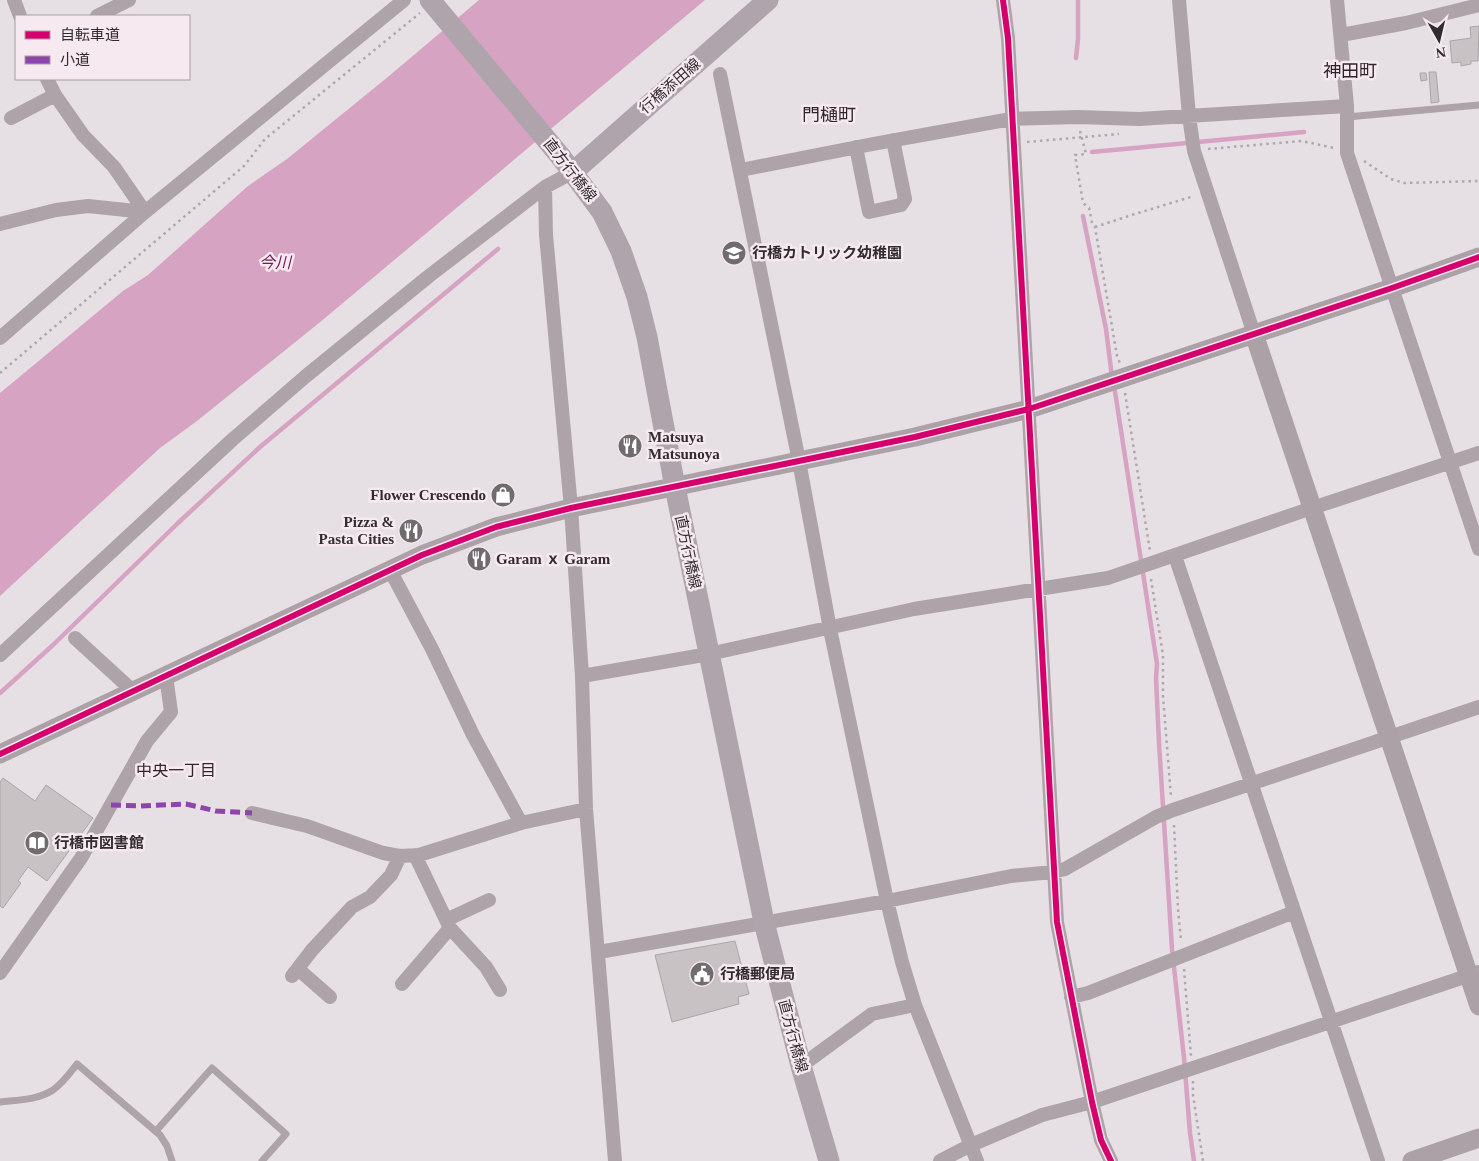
<svg xmlns="http://www.w3.org/2000/svg" width="1479" height="1161" font-family="'Times New Roman','Noto Sans JP',serif">
<rect width="100%" height="100%" fill="#e6dfe3"/>
<path fill="#d7a3c2" d="M479 0H705L319 323 197 421 160 448 0 596V393L123 291 148 275 248 186 287 159 389 76Z"/>
<g fill="none" stroke-linecap="round" stroke-linejoin="round">
<path stroke="#d7a3c2" stroke-width="4.5" d="M1076 58 1078 39V0
M1092 152 1304 132
M1083 216 1106 329 1112 377
M1114 385 1157 664 1156 678 1159 743 1172 949 1184 1058 1190 1133 1194 1161
M0 693 53 645 178 523 260 447 498 249"/>
</g>
<path fill="#c8c2c5" stroke="#aaa5a8" d="M1479 26 1478 61H1471V64L1461 66V62L1452 63 1450 41 1471 38 1470 27Z
M1429 72H1436L1439 102 1431 103Z
M1420 73H1426L1427 80 1421 81Z
M3 778 35 801 46 785 93 818 47 881 28 867 18 881 21 883 3 908 0 906V782Z
M735 941 749 994 738 997 739 1004 672 1022 655 955Z"/>
<g fill="none" stroke-linecap="round" stroke-linejoin="round">
<path stroke="#afa7ac" stroke-width="2.5" stroke-dasharray="2.5 4" stroke-linecap="butt" d="M1080 131 1086 154 1075 155 1083 203 1089 208 1092 223 1095 227 1117 356 1120 363
M1027 142 1119 134
M1208 149 1302 141 1334 148
M1364 161 1391 179 1404 183 1479 181
M1095 227 1135 214 1194 196
M0 373 244 166 265 139 420 13
M1125 393 1150 551
M1151 579 1163 655V696L1171 797
M1174 825 1178 909 1181 941
M1184 969 1191 1056
M1193 1081V1095L1203 1161"/>
<path stroke="#ada3a8" stroke-width="7" d="M1347 117 1479 105
M0 1102C17 1100 38 1100 53 1090 63 1083 70 1073 77 1064L160 1135 167 1146 172 1161
M156 1131 212 1068 286 1134 262 1161"/>
<path stroke="#ada3a8" stroke-width="14" d="M14 0 20 16
M1003 0 1008 38 1057 922 1092 1102 1101 1140 1111 1161
M1179 0 1189 116 1194 151 1254 334
M1337 0 1347 106V153L1479 549
M97 16 129 0
M1341 35 1406 23 1479 5
M720 74 799 461 830 629 887 901 902 962 915 1005 977 1161
M47 79 55 95 83 135 114 167 145 212
M11 118 55 95
M856 147 869 212 901 205 905 199 893 140
M741 170 873 144 1011 119 1078 117 1139 119 1347 106
M545 187 546 235 571 508 582 676 586 809 615 1161
M0 224 56 210 88 206 145 212
M0 338 145 212 404 0
M1175 556 1378 1161
M390 570 432 649 473 735 521 823
M75 638 134 692
M0 655 232 440 306 376 429 276 545 187 573 172
M582 676 709 654 914 609 1108 578 1312 508 1479 453
M252 813 307 826 383 853 400 856 419 855 521 823 586 809
M446 920 489 900
M450 928 486 967 500 990
M599 952 887 901 1011 876 1053 872 1065 869 1156 817 1173 810 1479 707
M298 969 330 997
M0 973 81 858 147 741 171 712 166 676
M292 976 312 950 352 907 370 897 391 875 400 856
M402 984 450 928 415 855
M1071 997 1088 993 1294 912
M801 1066 872 1014 915 1005
M940 1161 971 1145 1042 1115 1092 1102 1479 972"/>
<path stroke="#ada1a8" stroke-width="19" d="M1254 334 1479 1006
M0 754 422 555 496 527 571 508 915 437 1029 409 1392 288 1479 257
M1412 1161 1479 1138"/>
<path stroke="#afa4ab" stroke-width="21" d="M561 157 602 212 621 251 637 297 647 337 675 487 764 922 801 1066 829 1161
M573 172 768 0"/>
<path stroke="#afa4ab" stroke-width="21" d="M430 0 561 157"/>
<path stroke="#8e44ad" stroke-width="5" stroke-dasharray="10 5" stroke-linecap="butt" d="M111 805 140 806 186 804 216 811 252 813"/>
<defs>
<path id="cycleway" d="M1003 0 1008 38 1057 922 1092 1102 1101 1140 1111 1161
M0 754 422 555 496 527 571 508 915 437 1029 409 1392 288 1479 257"/>
</defs>
<use href="#cycleway" stroke="#f6e9f0" stroke-width="9"/>
<use href="#cycleway" stroke="#d6006c" stroke-width="6"/>
</g>
<defs>
<symbol id="school-disc" viewBox="-11 -11 22 22"><circle r="9.5" fill="#706b6d" stroke="#f6e9f0"/><path d="M0-5L7-2L0 1L-7-2ZM-4 1L0 2.5L4 1V4Q0 6-4 4Z" fill="#fff"/></symbol>
<symbol id="restaurant-disc" viewBox="-11 -11 22 22"><circle r="9.5" fill="#706b6d" stroke="#f6e9f0"/><path d="M-5-6h1v4h1v-4h1v4h1v-4h1v5L-1.5 .5V6h-2V.5L-5-1ZM5-6V6H3V1.5H1.5Q1.5-4 5-6Z" fill="#fff"/></symbol>
<symbol id="shop-disc" viewBox="-11 -11 22 22"><circle r="9.5" fill="#706b6d" stroke="#f6e9f0"/><path d="M-5-2.5h2.3a2.7 3.5 0 0 1 5.4 0H5L5.5 6h-11ZM-1.5-2.5h3a1.5 2.3 0 0 0-3 0Z" fill="#fff"/></symbol>
<symbol id="library-disc" viewBox="-11 -11 22 22"><circle r="9.5" fill="#706b6d" stroke="#f6e9f0"/><path d="M-6-4Q-3-5.5-.7-3.5V5Q-3 3-6 4ZM6-4Q3-5.5 .7-3.5V5Q3 3 6 4Z" fill="#fff"/></symbol>
<symbol id="civic-disc" viewBox="-11 -11 22 22"><circle r="9.5" fill="#706b6d" stroke="#f6e9f0"/><path d="M-.6-6.5H3V-4.5H.6V-3L4-1V1h2V6H-6V1h2V-1L-.6-3ZM-1.2 2.5V6h2.4V2.5Z" fill="#fff"/></symbol>
</defs>
<g fill-rule="evenodd">
<use href="#school-disc" x="720" y="239" width="28" height="28"/>
<use href="#restaurant-disc" x="616" y="432" width="28" height="28"/>
<use href="#shop-disc" x="489" y="481" width="28" height="28"/>
<use href="#restaurant-disc" x="397" y="517" width="28" height="28"/>
<use href="#restaurant-disc" x="465" y="545" width="28" height="28"/>
<use href="#library-disc" x="23" y="829" width="28" height="28"/>
<use href="#civic-disc" x="688" y="960" width="28" height="28"/>
</g>
<g text-anchor="middle" stroke-width="5" stroke-linejoin="round" paint-order="stroke">
<g font-size="15" fill="#312c2e" stroke="#f6e9f0">
<text transform="translate(670 86) rotate(-41)" y="5">行橋添田線</text>
<text transform="translate(570 170) rotate(52)" y="5">直方行橋線</text>
<text transform="translate(688 552) rotate(78)" y="5">直方行橋線</text>
<text transform="translate(793 1036) rotate(75)" y="5">直方行橋線</text>
</g>
<g font-size="15" font-weight="bold" fill="#312c2e" stroke="#f6e9f0" text-anchor="start">
<text x="752" y="258">行橋カトリック幼稚園</text>
<text x="648" y="442">Matsuya<tspan x="648" dy="17">Matsunoya</tspan></text>
<text x="486" y="500" text-anchor="end">Flower Crescendo</text>
<text x="394" y="527" text-anchor="end">Pizza &amp;<tspan x="394" dy="17">Pasta Cities</tspan></text>
<text x="496" y="564">Garam ｘ Garam</text>
<text x="54" y="848">行橋市図書館</text>
<text x="720" y="979">行橋郵便局</text>
</g>
<g font-size="16" font-style="italic" fill="#711c56" stroke="#f6e9f0">
<text x="275" y="268">今川</text>
</g>
<g font-size="16" fill="#2f262b" stroke="#f6e9f0">
<text x="176" y="776">中央一丁目</text>
</g>
<g font-size="18" fill="#2f262b" stroke="#f6e9f0">
<text x="1350" y="77">神田町</text>
<text x="829" y="121">門樋町</text>
</g>
</g>
<rect x="15" y="15" width="175" height="65" fill="#f6e9f0" stroke="#a79da2"/>
<rect x="25" y="31" width="25" height="8" fill="#d6006c" stroke="#a79da2"/>
<text x="60" y="40" font-size="15" fill="#312c2e">自転車道</text>
<rect x="25" y="56" width="25" height="8" fill="#8e44ad" stroke="#a79da2"/>
<text x="60" y="65" font-size="15" fill="#312c2e">小道</text>
<g transform="translate(1439 40) rotate(172)" stroke="#f6e9f0" stroke-width="4" paint-order="stroke">
<path d="M0-4L9 19L0 12L-9 19Z" fill="#312c2e"/>
<text y="-8" font-size="14" font-weight="bold" text-anchor="middle" fill="#312c2e">N</text>
</g>
</svg>
